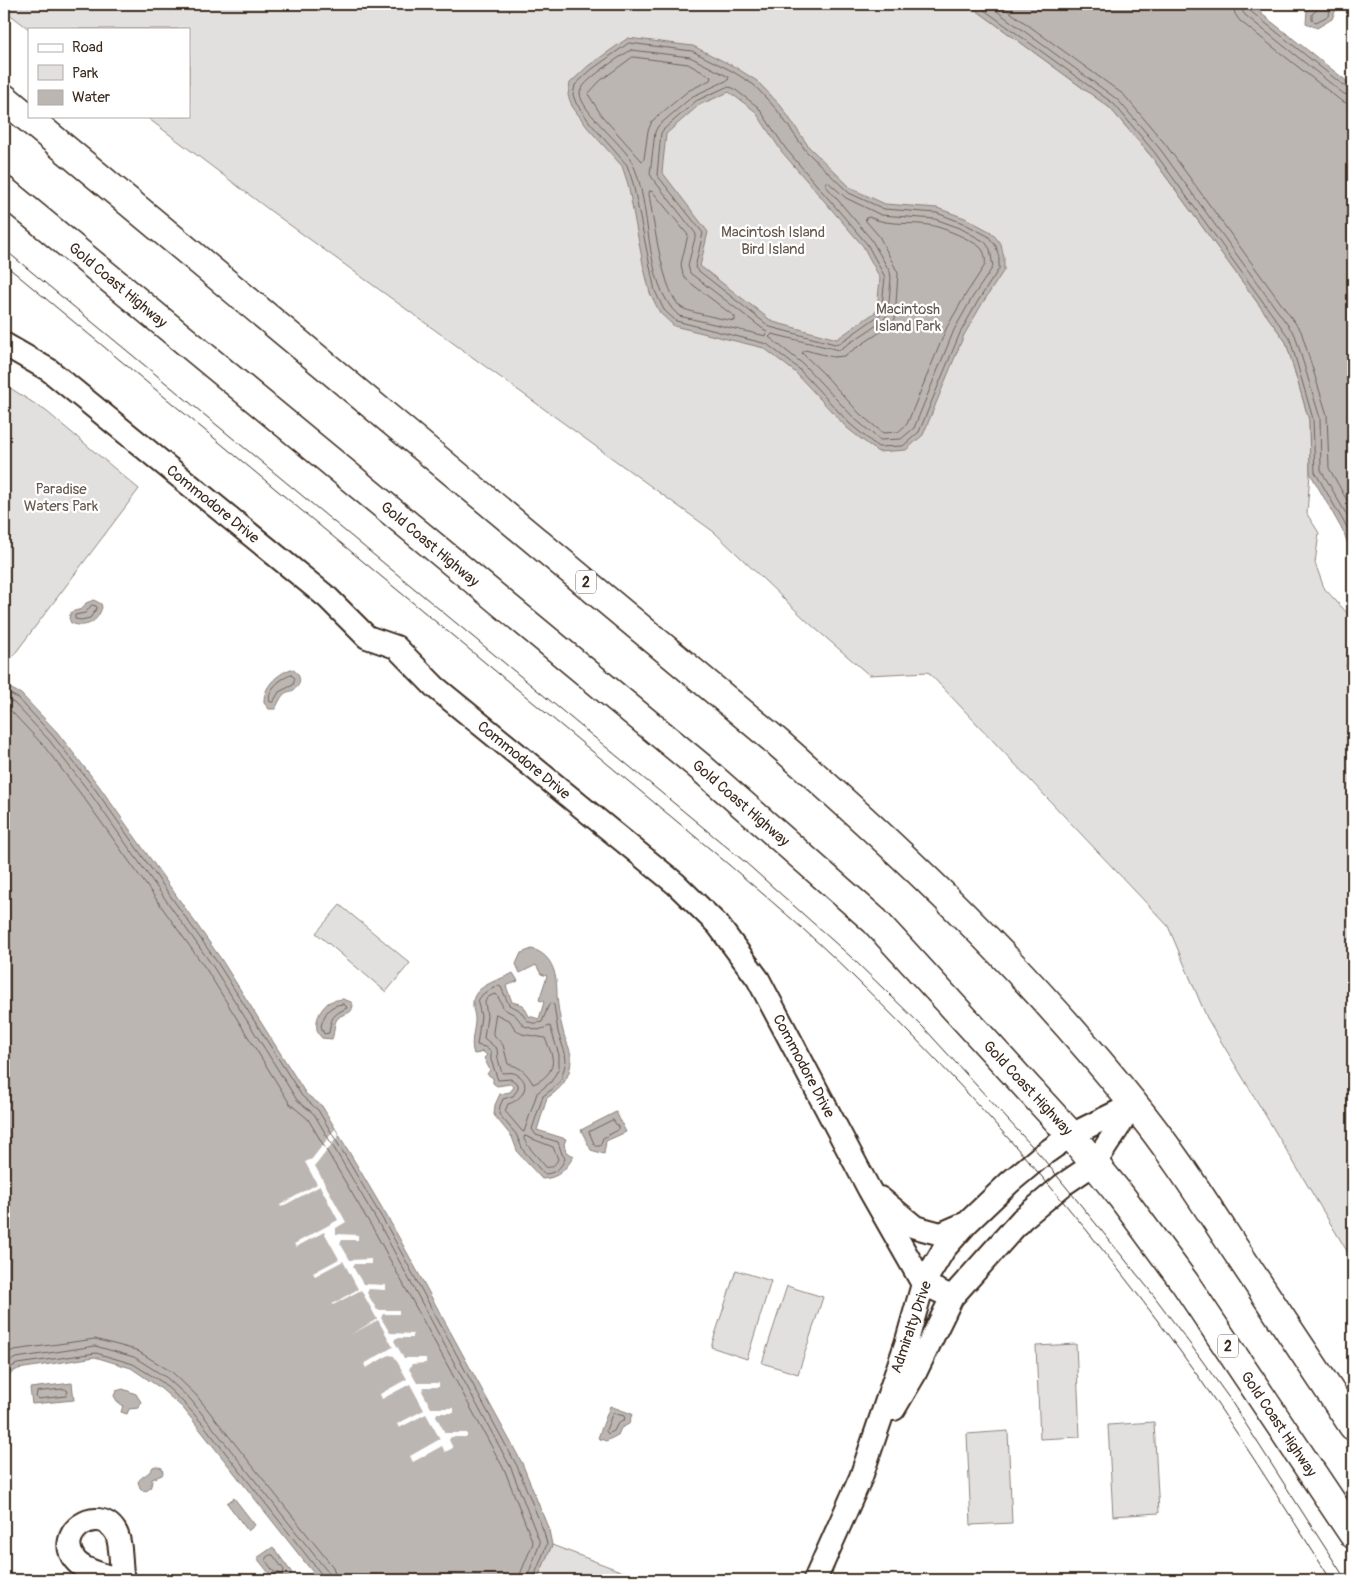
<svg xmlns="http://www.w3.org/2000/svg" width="1357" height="1584" font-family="Pangolin,sans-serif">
<rect width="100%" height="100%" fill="#fff"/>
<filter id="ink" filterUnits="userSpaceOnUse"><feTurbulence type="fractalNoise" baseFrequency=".02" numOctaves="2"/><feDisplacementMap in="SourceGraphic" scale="10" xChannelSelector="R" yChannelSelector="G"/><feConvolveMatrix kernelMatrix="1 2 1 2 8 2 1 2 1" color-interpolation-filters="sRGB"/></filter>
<g filter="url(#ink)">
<path fill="#e2e0de" stroke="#8e857e" d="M4 4H968L1110 108 1151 156 1286 342 1309 420 1310 473 1307 514 1319 533 1315 563 1324 588 1349 615 1353 632 1346 666 1353 682V1261L1207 1018 1168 926 928 672 869 675 809 623 714 532 272 212 145 116H189V29H29L4 10Z
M4 384 46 411 139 489 4 668Z
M340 905 410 963 386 992 316 933Z
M736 1270 771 1281 747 1359 711 1347Z
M787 1286 823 1297 798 1374 762 1363Z
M1076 1344 1080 1437 1040 1439 1036 1346Z
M1154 1422 1159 1513 1113 1516 1108 1425Z
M1008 1431 1012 1523 971 1525 967 1434Z
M552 1545 644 1580H537Z"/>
<path fill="#bcb6b3" stroke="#887e77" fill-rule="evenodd" d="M968 4H1249L1353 86V558L1344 533 1310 473 1309 420 1286 342 1151 156 1110 108Z
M1318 4H1338L1332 19 1317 28 1306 23 1307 10Z
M628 38 693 46 735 67 757 81 781 106 809 147 852 189 885 204 937 208 965 218 991 232 1001 244 1004 258V270L982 304 964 335 923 435 906 450 878 452 847 428 795 372 764 348 674 326 660 313 650 293 643 264 628 184 622 166 587 127 572 106 568 95 570 83 588 66ZM729 92 755 111 782 152 863 246 880 278 877 311 837 339 773 322 700 266 708 232 662 172 666 134 699 105Z
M94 600 101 604 102 607C98 622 86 629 71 623L69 618 71 612 82 609 86 603Z
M291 669C300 672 303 683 295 689 292 692 287 691 284 694 280 698 278 704 275 709H269L264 703C263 687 277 674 291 669Z
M4 685 21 694 57 732 99 786 221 959 306 1094 322 1106 392 1225 522 1463 549 1530 552 1545 537 1580H319L183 1408 159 1387 131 1368 95 1357 18 1369 4 1377Z
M532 949C554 955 557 977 557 996 558 1008 560 1020 563 1031 565 1041 572 1050 571 1061 570 1078 561 1089 547 1098L537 1130 566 1139 564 1144 566 1152 574 1156C565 1170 559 1178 542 1179L518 1153 512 1137 494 1115 495 1105 500 1094 510 1092 514 1087 510 1084 497 1086 493 1083V1078L487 1074 490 1070 484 1058 487 1055 482 1051 480 1053 474 1054C470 1043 474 1033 475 1022 476 1015 472 1009 473 1003 473 985 501 980 513 973L518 981 506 986 512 1002 523 1005 529 1016 539 1019 544 1002 539 1000 547 976 541 974 536 965 520 973 516 964 521 953Z
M343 999 351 1002 353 1005C352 1016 344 1012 338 1018 333 1023 335 1032 332 1039L322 1038C312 1029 317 1012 328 1003 332 1000 338 1000 343 999Z
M616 1112 626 1132 606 1141 604 1154 591 1150 581 1130Z
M72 1383 74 1400 32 1404 30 1388Z
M123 1389 136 1394 141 1402 139 1408 129 1409 127 1414 121 1412 123 1406 117 1401 114 1396 116 1391Z
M610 1406 632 1414 629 1424 621 1428 618 1435 606 1441 598 1438Z
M156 1466 162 1468 163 1473 162 1475 152 1479C152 1487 149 1493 141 1490L138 1482C142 1475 149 1475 153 1467Z
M234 1498 255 1525 248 1531 227 1503Z
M273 1547 292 1573 285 1579 272 1577 257 1558Z"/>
<path fill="#fff" d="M335 1129 339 1135 315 1166 346 1222 336 1228V1234L358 1235V1240H342L340 1243 350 1260 371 1259V1264H355L353 1267 363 1284 386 1285 385 1290 369 1289 367 1293 377 1310H399V1314H383L381 1318 390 1333 413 1334V1338H396L394 1341 404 1358H426V1363L412 1364 409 1369 417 1383H439V1387H424L422 1391 431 1408H454V1413H437L436 1416 445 1433H467V1437H451L449 1440 453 1448 445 1452 442 1446 413 1462 410 1456 440 1439 426 1414 399 1428 397 1424 424 1410 410 1384 382 1399 380 1394 407 1379 394 1356 389 1355 366 1368 364 1364 393 1347 378 1320 350 1335 377 1319 361 1290 333 1305 332 1304 358 1289 343 1261 315 1276 313 1273 339 1259 324 1232 296 1247 294 1244 338 1220 320 1186 281 1207 280 1205 317 1184 305 1162 312 1159Z"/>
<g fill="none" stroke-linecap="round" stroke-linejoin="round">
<path stroke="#6f625a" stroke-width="1" d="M976 4 1114 104 1155 153 1290 339 1313 419 1315 472 1349 531 1353 543
M987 4 1118 100 1160 149 1295 335 1320 418 1321 470 1353 526
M999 4 1124 95 1166 145 1301 331 1327 415 1329 468 1353 511
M1233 4 1235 14 1240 21 1340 100 1346 103 1353 104
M1241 4V9L1245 15 1344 94 1353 96
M1247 4 1249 10 1348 89 1353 90
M1319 4 1318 9 1312 14V20L1316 22 1328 16 1333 4
M629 43 692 51 732 71 754 85 777 110 806 151 849 193 884 209 937 213 963 223 988 236 996 246 999 258V269L978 301 960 333 919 432 903 446 878 447 850 424 798 368 767 344 676 321 664 310 655 291 633 183 627 165 591 124 576 103 573 95 575 85 591 70Z
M631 50 690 57 729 77 728 80 693 96 658 126 655 132 650 174 653 179 696 234 688 265 690 273 767 332 766 336 679 316C642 283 653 205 632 162 624 145 580 111 580 93 580 82 621 56 631 50Z
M633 57 688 64 711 77 710 80 688 91 652 121 648 131 644 159 642 161 602 116 588 94 600 81Z
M727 87 733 88 758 107 786 149 867 244 885 277 881 314 840 343 835 344 770 327 695 268 703 233 657 175 661 133 663 130 696 101Z
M828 182 846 198 881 215 935 219 960 228 985 242 990 249 993 267 972 298 954 330 914 428 901 439 880 440 855 419 803 364 769 337 772 334 839 350 883 321 888 313 891 278 890 272 871 239 826 186V183Z
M650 191 653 192 688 235 681 264 683 275 688 281 735 317V321C726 320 689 312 682 308 663 296 653 217 649 194Z
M866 218 869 217C890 227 912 221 934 226 946 229 970 239 980 247 985 252 986 259 985 265L966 294 947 327 907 424 898 432 883 433 860 414 823 373 802 353 805 350 833 357 844 356 888 327 895 319 898 273 879 236 866 221Z
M92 605 96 606 97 608 90 618 81 620 75 619V615L85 613Z
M291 675 295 678 293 685 279 692 273 702H270C266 690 281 678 291 675Z
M4 691 18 698 53 736 95 789 217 962 302 1096 318 1110 388 1228 517 1466 544 1532 547 1544 533 1580
M4 698 14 703 49 740 90 793 212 965 297 1100 314 1114 383 1231 511 1468 540 1543 528 1575 527 1580
M4 706 10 710 43 745 84 798 206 969 290 1104 308 1119 376 1234 505 1471 533 1543 521 1572 519 1580
M498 986 501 987 509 1005C512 1007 518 1008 520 1011 527 1019 527 1026 542 1022L549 1004 551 1003 554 1005 558 1032 565 1053 566 1061 561 1080 555 1087 543 1096 532 1129 536 1135 558 1142 562 1154 565 1158C562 1168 554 1174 544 1174L523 1150 516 1134 499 1114 500 1106 503 1099 513 1096 518 1089V1084L511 1079 498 1080 491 1060V1052L485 1047 477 1045 481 1016 478 1003 479 999 483 994Z
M495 994 497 995 504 1009 515 1015 524 1026 538 1030 550 1026 559 1055V1068L551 1082 537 1093 524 1132 522 1131 505 1111 508 1104C523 1100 534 1081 514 1073 510 1072 506 1073 502 1073L498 1059 497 1049 484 1038 487 1016 485 1002 487 998Z
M343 1004 346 1006 347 1008C332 1015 331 1018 329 1033L324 1034 321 1026C325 1013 329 1005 343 1004Z
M496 1014 510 1021 515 1029 522 1034 545 1038C547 1044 551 1050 552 1057 555 1070 544 1080 533 1084 527 1073 521 1067 508 1064L503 1045 493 1034Z
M613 1120 618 1127V1130L603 1138 600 1146H595L589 1132Z
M525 1136 553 1147 558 1159C556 1164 551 1169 546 1167L528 1146 524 1139Z
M4 1355 14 1350 95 1339 136 1350 172 1372 196 1395 212 1415 333 1567 337 1580
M4 1364 16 1358 95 1346 134 1357 167 1378 191 1400 206 1419 327 1571 329 1580
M4 1371 17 1364 96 1353 133 1364 162 1382 186 1405 202 1423 322 1575 323 1580
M65 1389 68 1391 66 1396 38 1399 36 1397 37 1392Z
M613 1413 624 1416 625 1419 617 1425 614 1431 608 1434 606 1431Z
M270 1555H273L284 1570 283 1574 274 1572 266 1561V1558Z"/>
<defs>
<path id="minor" d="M4 344 49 370 328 598 367 637 396 647 435 687 676 884 718 925 758 979 869 1189 923 1284 952 1297
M880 1198 915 1227 941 1234 964 1224
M894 1409 914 1375 952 1297 1022 1219 1064 1184 1095 1163 1133 1105
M116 1580C103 1573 84 1572 75 1560 54 1534 97 1503 115 1531 122 1541 120 1566 123 1580
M815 1580 861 1477 906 1344 923 1284 944 1249 968 1222 1010 1182 1041 1156 1071 1135 1134 1104"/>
<path id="trunk" d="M4 98 777 742C903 853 1027 970 1132 1102 1169 1147 1201 1197 1233 1246 1273 1306 1313 1366 1353 1426
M4 191 698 765 875 921 1071 1135 1121 1196 1185 1283 1353 1534"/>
</defs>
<use href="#minor" stroke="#3b2a1e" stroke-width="26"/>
<use href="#trunk" stroke="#3b2a1e" stroke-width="31"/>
<use href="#minor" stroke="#fff" stroke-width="22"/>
<use href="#trunk" stroke="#fff" stroke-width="28"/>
<path stroke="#3b2a1e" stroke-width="1" d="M4 249 745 862 851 957 924 1028 1041 1156 1148 1288 1193 1348 1229 1398 1346 1580
M4 264 715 853C763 894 811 934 855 978 974 1094 1083 1218 1180 1351 1234 1425 1282 1503 1331 1580"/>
</g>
</g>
<g text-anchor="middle" stroke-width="4.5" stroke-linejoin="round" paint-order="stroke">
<g fill="#fff" stroke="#766a62" stroke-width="1">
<rect x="576" y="570.5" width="20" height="23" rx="4"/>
<rect x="1218" y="1334.5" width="20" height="23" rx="4"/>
</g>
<g font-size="14" font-weight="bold" fill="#3b2a1e">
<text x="586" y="587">2</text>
<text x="1228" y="1351">2</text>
</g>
<g font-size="15" fill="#65584e" stroke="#fff">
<text x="773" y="237">Macintosh Island<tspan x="773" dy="17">Bird Island</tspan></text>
<text x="908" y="314">Macintosh<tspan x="908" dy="17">Island Park</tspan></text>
<text x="61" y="494">Paradise<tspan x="61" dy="17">Waters Park</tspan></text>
</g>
<g font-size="15" fill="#3b2a1e" stroke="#fff">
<text transform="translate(118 285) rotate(40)" y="5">Gold Coast Highway</text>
<text transform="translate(213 504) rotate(39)" y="5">Commodore Drive</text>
<text transform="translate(430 544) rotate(40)" y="5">Gold Coast Highway</text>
<text transform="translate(524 760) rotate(39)" y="5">Commodore Drive</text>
<text transform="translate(741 803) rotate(41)" y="5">Gold Coast Highway</text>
<text transform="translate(804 1066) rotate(62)" y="5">Commodore Drive</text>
<text transform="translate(1028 1088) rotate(47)" y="5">Gold Coast Highway</text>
<text transform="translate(911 1327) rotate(-71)" y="5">Admiralty Drive</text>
<text transform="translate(1279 1424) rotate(56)" y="5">Gold Coast Highway</text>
</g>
</g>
<rect width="1357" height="1584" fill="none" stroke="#fff" stroke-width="20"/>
<rect x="10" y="10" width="1337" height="1564" fill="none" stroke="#3b2a1e" stroke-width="2" filter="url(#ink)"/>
<rect x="28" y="28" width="162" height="90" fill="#ffffff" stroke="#b1aaa5"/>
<rect x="38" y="44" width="25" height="8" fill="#ffffff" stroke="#b1aaa5"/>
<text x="72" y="52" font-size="15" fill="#3b2a1e">Road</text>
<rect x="38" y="65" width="25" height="15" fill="#e2e0de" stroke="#b1aaa5"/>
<text x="72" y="78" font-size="15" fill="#3b2a1e">Park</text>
<rect x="38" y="90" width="25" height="15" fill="#bcb6b3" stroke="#b1aaa5"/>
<text x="72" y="102" font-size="15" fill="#3b2a1e">Water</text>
</svg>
